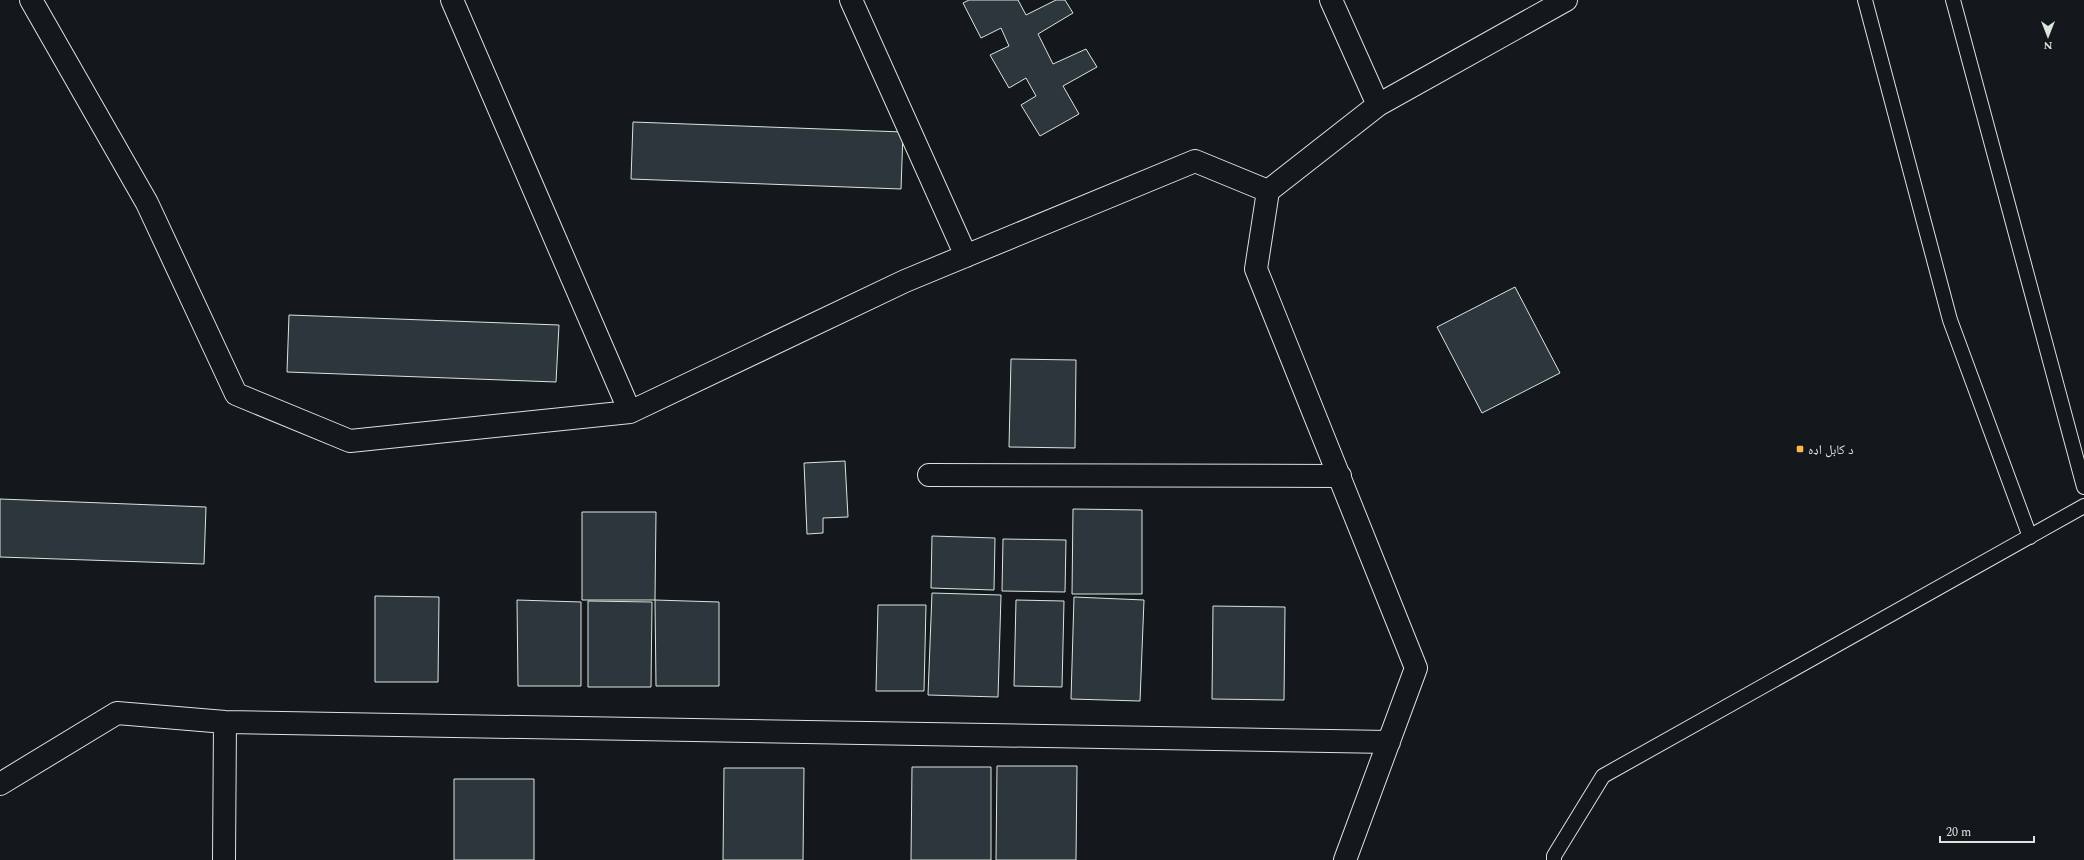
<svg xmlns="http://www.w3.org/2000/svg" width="2084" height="860" font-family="Spectral,'Noto Naskh Arabic',serif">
<rect width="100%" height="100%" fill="#14181c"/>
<path fill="#2c363c" stroke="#d8e6dc" d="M969 0H1018L1026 15 1056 0H1065L1073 13 1038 34 1053 64 1086 49 1097 67 1063 86 1079 114 1040 136 1021 105 1036 96 1026 78 1009 88 990 55 1009 46 1001 28 981 38 963 3Z
M633 122 903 132 901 189 631 179Z
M1515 287 1560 373 1482 413 1437 327Z
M289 315 559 325 556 382 287 372Z
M1011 359 1076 360 1075 448 1009 447Z
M845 461 848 517 823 518V533L807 534 804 463Z
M0 499 206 507 204 564 0 557Z
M1073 509 1142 510V594H1072Z
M582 512H656L655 600H582Z
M932 536 995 538 994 590 931 588Z
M1003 539 1066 540 1065 592 1002 591Z
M932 593 1001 595 998 697 928 695Z
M375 596 439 597 438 682H375Z
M1074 597 1144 600 1140 701 1071 699Z
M517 600 581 602V686H518Z
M655 600 719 602V686H656Z
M1016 600 1064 601 1062 687 1014 686Z
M588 601 652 602 651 687H588Z
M878 605H926L924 691H876Z
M1213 606 1285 607 1284 700 1212 699Z
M997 766H1077L1076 860H996Z
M912 767H991V860H911Z
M724 768H804L803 860H723Z
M454 779H534V860H454Z"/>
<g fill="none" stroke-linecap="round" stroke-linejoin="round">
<defs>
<path id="service" d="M1865 0 1950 320 2030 537
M1953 0 2084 487
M1554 860V856L1603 776 2084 506"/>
<path id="minor" d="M31 0 147 203 236 394 350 441 630 412 905 281 1195 161 1268 191
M452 0 630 412
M851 0 966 256
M1331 0 1378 105
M929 475 1340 476
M0 784 117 713 225 722 1389 742
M224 860 225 722
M1345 860 1416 668 1256 269 1268 191 1378 105 1566 0"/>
</defs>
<use href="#service" stroke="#d8e6dc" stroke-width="16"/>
<use href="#minor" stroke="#d8e6dc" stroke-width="24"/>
<use href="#service" stroke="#14181c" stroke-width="14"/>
<use href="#minor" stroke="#14181c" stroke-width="22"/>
</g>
<rect fill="#ffb74d" stroke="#14181c" stroke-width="1.5" x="1796" y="445" width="8" height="8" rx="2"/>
<g text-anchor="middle" stroke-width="3" stroke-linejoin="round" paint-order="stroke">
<g font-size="13" fill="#d8e6dc" stroke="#14181c" text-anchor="start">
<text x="1808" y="454">د کابل اډه</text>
</g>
</g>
<g transform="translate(2048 36) rotate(180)" stroke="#14181c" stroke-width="3" paint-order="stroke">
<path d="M0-3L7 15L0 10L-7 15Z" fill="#d8e6dc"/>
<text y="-6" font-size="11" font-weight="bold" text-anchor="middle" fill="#d8e6dc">N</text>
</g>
<path d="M1940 836v6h94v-6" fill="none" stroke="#d8e6dc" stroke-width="2"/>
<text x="1946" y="836" font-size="12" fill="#d8e6dc" stroke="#14181c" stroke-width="3" paint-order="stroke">20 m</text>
</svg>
